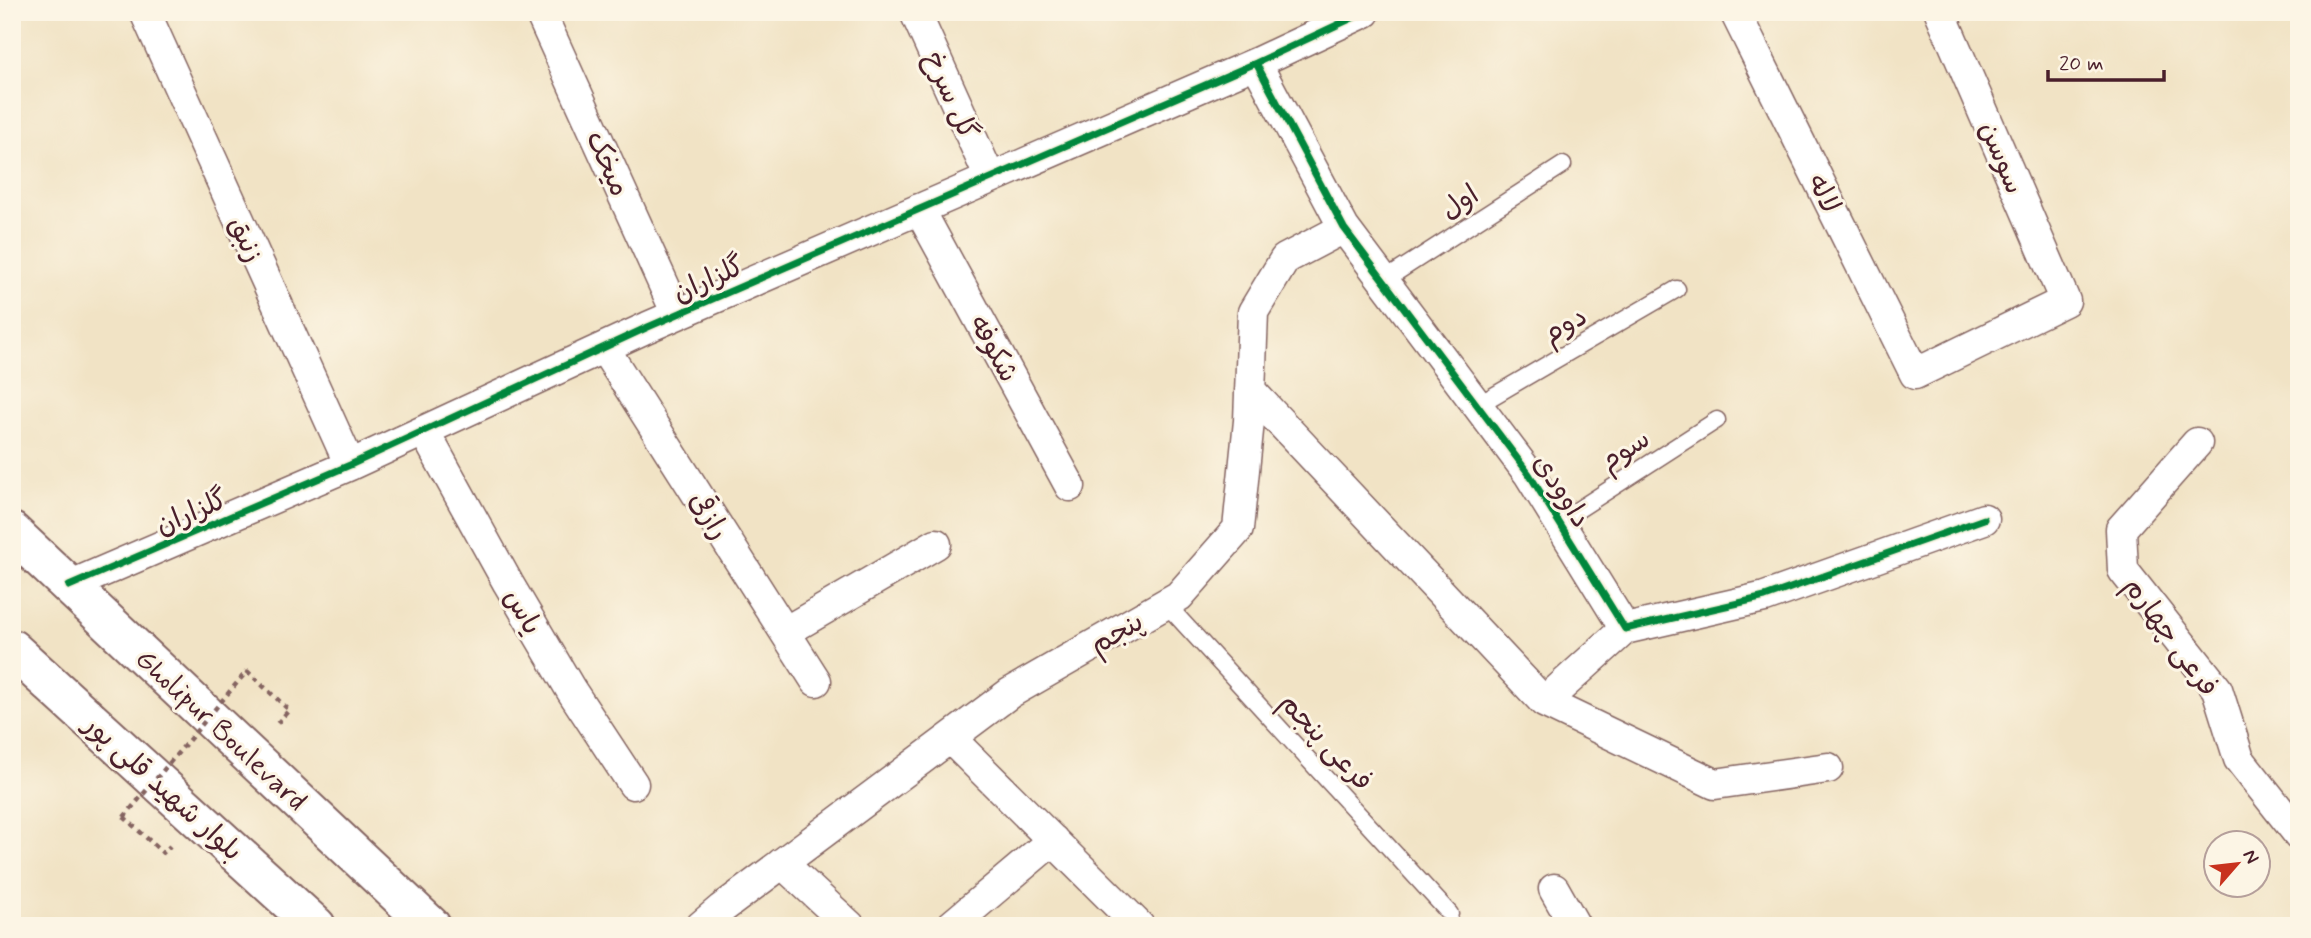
<svg xmlns="http://www.w3.org/2000/svg" width="2311" height="938" font-family="Mynerve,'Playpen Sans Arabic',sans-serif">
<rect width="100%" height="100%" fill="#fcf5e5"/>
<filter id="ink" filterUnits="userSpaceOnUse"><feTurbulence type="fractalNoise" baseFrequency=".0143" numOctaves="2"/><feDisplacementMap in="SourceGraphic" scale="14" xChannelSelector="R" yChannelSelector="G"/><feConvolveMatrix kernelMatrix="1 2 1 2 8 2 1 2 1" color-interpolation-filters="sRGB"/></filter>
<filter id="wash" filterUnits="userSpaceOnUse"><feTurbulence type="fractalNoise" baseFrequency=".00686" numOctaves="4" result="noise"/><feDisplacementMap in="SourceGraphic" scale="28" xChannelSelector="R" yChannelSelector="G"/><feGaussianBlur stdDeviation="1.57" result="paint"/><feColorMatrix in="noise" values="0 0 0 0 0 0 0 0 0 0 0 0 0 0 0 0 0 1.4 0 .05"/><feComposite in="paint" operator="in"/></filter>
<g filter="url(#wash)">
<rect width="100%" height="100%" fill="#f1e3c5"/>
</g>
<g filter="url(#ink)">
<g fill="none" stroke-linecap="round" stroke-linejoin="round">
<defs>
<path id="lane" d="M1383 281 1563 165
M1478 405 1677 289
M1559 522 1717 420
M1166 604 1450 914"/>
<path id="street" d="M145 12 350 465
M540 12 677 314
M915 12 990 178
M1735 12 1915 374 2065 301 1940 12
M1256 63 1344 228 1529 474 1625 629 1765 597 1984 519
M919 209 1070 486
M604 348 816 681
M1250 390 1544 702 1715 784 1828 768
M424 431 508 583 571 690 633 784
M2197 443 2121 529 2123 570 2217 689 2239 759 2299 835
M69 586 350 465 648 327 1256 63 1365 12
M785 632 936 544
M1544 702 1625 629
M950 738 1139 926
M782 863 850 926
M1554 889 1575 926
M701 926 721 909 1010 693 1179 596 1238 529 1249 421 1253 312 1285 259 1344 228
M951 926 1053 840"/>
<path id="highway" d="M12 532 431 926
M12 649 316 926"/>
</defs>
<use href="#lane" stroke="#846461" stroke-width="19"/>
<use href="#street" stroke="#846461" stroke-width="33"/>
<use href="#highway" stroke="#846461" stroke-width="42"/>
<path stroke="#846461" stroke-width="4.5" stroke-dasharray="5 5" stroke-linecap="butt" d="M247 671 289 710 275 726
M124 817 163 853 170 846"/>
<use href="#lane" stroke="#fff" stroke-width="16"/>
<use href="#street" stroke="#fff" stroke-width="30"/>
<use href="#highway" stroke="#fff" stroke-width="38"/>
<path stroke="#846461" stroke-width="4.5" stroke-dasharray="5 5" stroke-linecap="butt" d="M124 817 247 671"/>
<defs>
<path id="cycleway" d="M1256 63 1344 228 1529 474 1625 629 1765 597 1984 519
M69 586 350 465 648 327 1256 63 1365 12"/>
</defs>
<use href="#cycleway" stroke="#fcf5e5" stroke-width="11"/>
<use href="#cycleway" stroke="#00873e" stroke-width="7"/>
</g>
</g>
<g text-anchor="middle" stroke-width="6" stroke-linejoin="round" paint-order="stroke">
<g font-size="28" fill="#4a1f2b" stroke="#fcf5e5">
<text transform="translate(952 95) rotate(66)" y="10">گل سرخ</text>
<text transform="translate(2003 157) rotate(67)" y="10">سوسن</text>
<text transform="translate(609 163) rotate(66)" y="10">میخک</text>
<text transform="translate(1825 193) rotate(64)" y="10">لاله</text>
<text transform="translate(1459 201) rotate(-33)" y="10">اول</text>
<text transform="translate(247 239) rotate(66)" y="10">زنبق</text>
<text transform="translate(708 278) rotate(-24)" y="10">گلزاران</text>
<text transform="translate(1564 324) rotate(-30)" y="10">دوم</text>
<text transform="translate(995 348) rotate(61)" y="10">شکوفه</text>
<text transform="translate(1624 449) rotate(-33)" y="10">سوم</text>
<text transform="translate(1563 490) rotate(57)" y="10">داوودی</text>
<text transform="translate(191 511) rotate(-23)" y="10">گلزاران</text>
<text transform="translate(710 515) rotate(58)" y="10">رازقی</text>
<text transform="translate(524 611) rotate(60)" y="10">یاس</text>
<text transform="translate(1116 632) rotate(-30)" y="10">پنجم</text>
<text transform="translate(2172 636) rotate(54)" y="10">فرعی چهارم</text>
<text transform="translate(222 729) rotate(43)" y="10">Gholipur Boulevard</text>
<text transform="translate(1327 741) rotate(47)" y="10">فرعی پنجم</text>
<text transform="translate(164 787) rotate(42)" y="10">بلوار شهید قلی پور</text>
</g>
</g>
<rect width="2311" height="938" fill="none" stroke="#fcf5e5" stroke-width="42"/>
<g transform="translate(2237 864) rotate(62)"><circle r="33" fill="#fcf5e5" stroke="#b59f9b" stroke-width="2"/>
<path d="M0-5L12 26L0 18L-12 26Z" fill="#c8321e"/>
<text y="-10" font-size="19" font-weight="bold" text-anchor="middle" fill="#4a1f2b">N</text>
</g>
<path d="M2048 70v10h116v-10" fill="none" stroke="#4a1f2b" stroke-width="3.5"/>
<text x="2059" y="70" font-size="21" fill="#4a1f2b" stroke="#fcf5e5" stroke-width="5" paint-order="stroke">20 m</text>
</svg>
